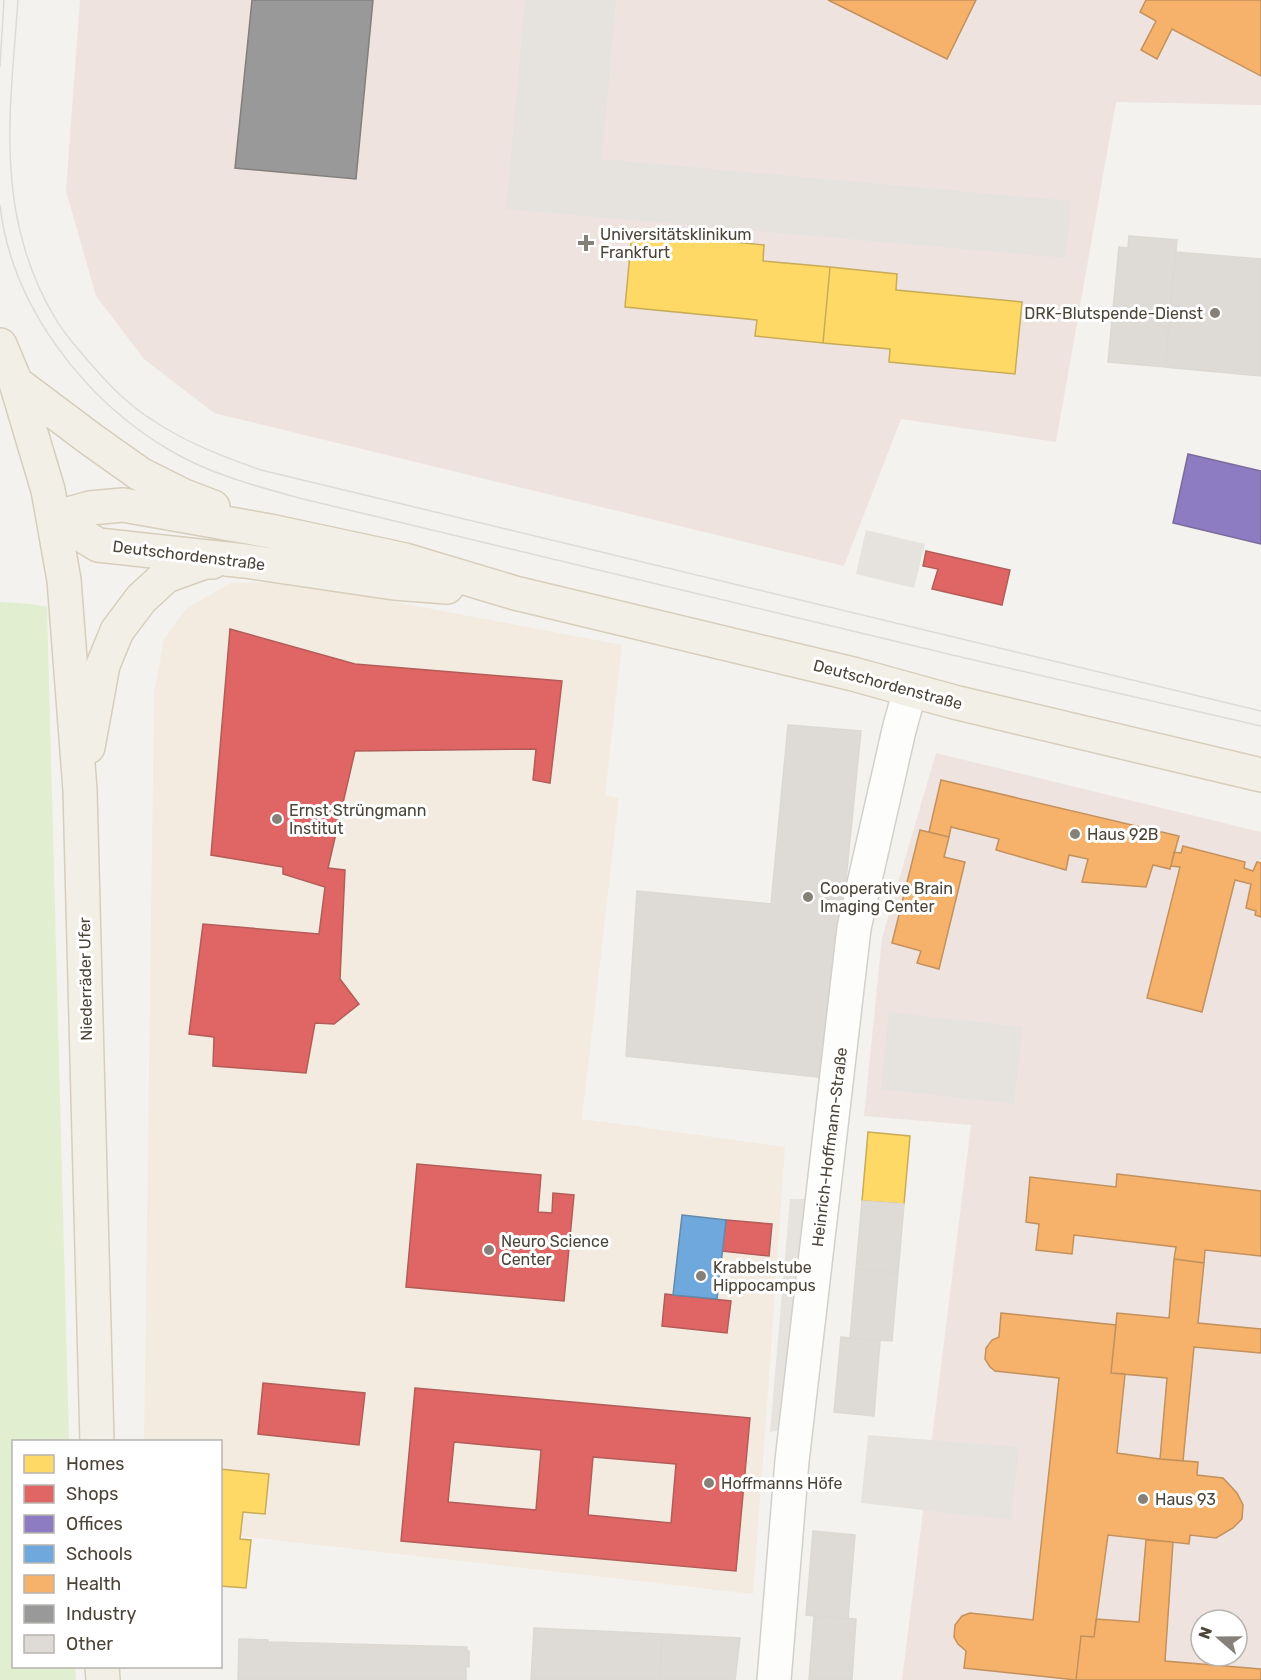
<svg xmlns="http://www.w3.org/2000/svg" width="1261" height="1680" font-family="Rubik,sans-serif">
<rect width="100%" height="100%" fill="#f4f2ee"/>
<path fill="#f3ebdf" d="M290 582 622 645 605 795 619 798 582 1119 785 1147 767 1407 753 1594 221 1534 220 1442H144L154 693 164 639 186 609 230 583Z"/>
<path fill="#eee3df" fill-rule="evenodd" d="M80 0H1261V105L1116 102 1056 442 901 419 844 566 214 413 144 359 96 296 66 191Z
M936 753 1261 832V1680H902L971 1125 864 1116 882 938ZM1201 1620H1237V1656H1201Z"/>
<path fill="#e1eecf" d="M0 602 32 604 47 607 69 1441 14 1442V1666L75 1667 76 1680H0Z"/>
<path fill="#e6e3df" d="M525 0H616L602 159 1071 201 1066 258 506 209Z
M866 530 925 544 914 588 856 574Z
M889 1012 1023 1027 1014 1104 881 1089Z
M790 1199H813L787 1429 770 1432Z
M868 1435 1019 1447 1011 1520 861 1503Z"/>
<path fill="#ffd966" stroke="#c9ac58" stroke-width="1.5" d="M632 232 764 245 763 261 830 267 823 343 755 336 757 320 625 307Z
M830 267 897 274 896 290 1022 302 1015 374 889 362 890 349 823 343Z
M868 1132 910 1136 904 1204 862 1201Z
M220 1469 269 1474 265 1514 243 1512 240 1539 251 1540 246 1588 220 1586Z"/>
<path fill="#e06666" stroke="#b35c58" stroke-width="1.5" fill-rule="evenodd" d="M926 551 1010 570 1002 605 932 589 938 569 923 566Z
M230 629 355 664 562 681 550 783 533 780 536 749 355 751 328 868 345 870 340 979 359 1004 334 1024 315 1023 306 1073 213 1066 214 1037 189 1034 203 924 319 934 325 887 283 874V867L211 855Z
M417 1164 541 1175 538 1212 552 1213 553 1193 574 1195 564 1301 406 1287Z
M726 1220 772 1224 769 1256 722 1251Z
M665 1294 731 1301 727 1333 662 1326Z
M263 1383 365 1393 359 1445 258 1434Z
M415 1388 750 1418 736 1571 401 1541ZM454 1442 541 1450 536 1510 448 1502ZM593 1457 676 1464 671 1523 588 1515Z"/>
<path fill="#8e7cc3" stroke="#7a6b9a" stroke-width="1.5" d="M1188 454 1261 471V544L1173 523Z"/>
<path fill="#6fa8dc" stroke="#648aab" stroke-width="1.5" d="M682 1215 726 1220 717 1299 673 1295Z"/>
<path fill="#f6b26b" stroke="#c3915c" stroke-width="1.5" d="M828 0H976L947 59Z
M1146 0H1261V76L1172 29 1157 59 1141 50 1156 21 1140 12Z
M941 780 1179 836 1170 869 1153 865 1146 887 1082 882 1088 859 1069 855 1066 870 996 850 999 839 951 827 949 837 929 832Z
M920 830 949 837 944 857 965 862 939 969 917 963 921 951 892 943Z
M1183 846 1245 862 1244 868 1253 871 1257 862 1261 863V917L1255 915 1256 911 1246 908 1251 884 1235 880 1202 1012 1147 998 1180 867 1171 866 1174 852 1181 853Z
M1117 1174 1261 1191V1256L1205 1250 1204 1263 1174 1259 1176 1247 1074 1235 1072 1254 1036 1250 1039 1224 1026 1222 1030 1177 1116 1187Z
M1174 1259 1204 1263 1198 1323 1261 1329V1353L1194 1347 1183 1461 1160 1459 1167 1378 1111 1373 1117 1313 1169 1318Z
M1001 1313 1116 1325 1111 1373 1125 1374 1117 1453 1160 1459 1198 1462 1197 1475 1223 1478 1237 1493 1243 1505 1242 1519 1233 1528 1216 1538 1190 1535 1189 1544 1108 1535 1094 1637 1081 1636 1076 1680 964 1668 966 1651 958 1644 954 1637 955 1625 962 1616 970 1613 1033 1620 1059 1378 995 1371 990 1367 985 1359 986 1348 992 1340 999 1337Z
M1146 1540 1173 1542 1165 1661 1261 1669V1680H1076L1081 1636 1094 1637 1096 1619 1139 1622Z"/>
<path fill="#999" stroke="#82807c" stroke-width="1.5" d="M252 0H373L356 179 235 168Z"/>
<path fill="#dedbd6" stroke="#dcd9d4" stroke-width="1.5" d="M1129 236 1177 240 1165 367 1108 362 1119 247 1128 248Z
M1175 252 1261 259V376L1165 367Z
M788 725 861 731 826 1078 626 1056 637 891 771 904Z
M862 1201 904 1204 898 1273 856 1269Z
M856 1269 898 1273 892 1341 850 1338Z
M841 1337 880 1341 874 1416 834 1412Z
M813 1531 855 1535 848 1619 806 1615Z
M814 1616 856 1619 852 1680H809Z
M534 1628 662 1634 660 1680H531Z
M662 1634 740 1638 735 1680H660Z
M239 1639 268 1640V1642L467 1647V1651H469V1667L466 1666V1680H238Z"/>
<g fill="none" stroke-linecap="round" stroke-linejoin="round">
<defs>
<path id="minor" d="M774 1680 792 1461 854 928 899 730 910 690"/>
<path id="major" d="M0 345 16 383 48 490 64 580 80 790 97 1442
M16 383 92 440 140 474 184 496 213 507
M54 518 90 508 123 505 270 531 405 560 515 593 853 674 954 702 1261 775
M54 518 98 545 245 561 394 583 447 587
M88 747 103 665 117 631 141 599 166 576 205 562H212
M102 1666 103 1680"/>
</defs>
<use href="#minor" stroke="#d2d0cb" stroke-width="36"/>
<use href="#major" stroke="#d6cebb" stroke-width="36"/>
<use href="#minor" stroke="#fdfdfc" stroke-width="33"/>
<use href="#major" stroke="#f2efe6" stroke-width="33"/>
<path stroke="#dbdbda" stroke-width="1.5" d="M18 0C14 60 6 122 12 182 16 228 30 276 54 316 60 328 70 339 78 349 100 375 124 403 154 421 187 443 224 457 261 470L1261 711
M0 66 4 0
M0 205C11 306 85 401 171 451 210 474 256 486 299 498L965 658 1261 726"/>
</g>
<g fill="#868178" stroke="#fff" stroke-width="2">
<path d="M583 234h6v6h6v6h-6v6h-6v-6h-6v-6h6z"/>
<circle cx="1215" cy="313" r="6"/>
<circle cx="277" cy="819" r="6"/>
<circle cx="1075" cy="834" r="6"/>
<circle cx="808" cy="897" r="6"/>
<circle cx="489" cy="1250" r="6"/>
<circle cx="701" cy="1276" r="6"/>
<circle cx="709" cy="1483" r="6"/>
<circle cx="1143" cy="1499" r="6"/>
</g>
<g text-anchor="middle" stroke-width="6" stroke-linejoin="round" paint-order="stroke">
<g font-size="16" fill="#4b4439" stroke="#fff" text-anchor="start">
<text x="600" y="240">Universitätsklinikum<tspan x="600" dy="18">Frankfurt</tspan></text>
<text x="1203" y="319" text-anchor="end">DRK-Blutspende-Dienst</text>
<text x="289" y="816">Ernst Strüngmann<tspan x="289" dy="18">Institut</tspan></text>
<text x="1087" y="840">Haus 92B</text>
<text x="820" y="894">Cooperative Brain<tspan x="820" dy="18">Imaging Center</tspan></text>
<text x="501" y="1247">Neuro Science<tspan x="501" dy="18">Center</tspan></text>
<text x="713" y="1273">Krabbelstube<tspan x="713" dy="18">Hippocampus</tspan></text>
<text x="721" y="1489">Hoffmanns Höfe</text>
<text x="1155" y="1505">Haus 93</text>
</g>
<g font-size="16" fill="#4b4439" stroke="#fff">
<text transform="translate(189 555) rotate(7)" y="6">Deutschordenstraße</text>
<text transform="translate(888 684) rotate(15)" y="6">Deutschordenstraße</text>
<text transform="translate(85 979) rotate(-91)" y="6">Niederräder Ufer</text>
<text transform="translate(829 1147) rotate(-83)" y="6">Heinrich-Hoffmann-Straße</text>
</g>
</g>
<rect x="12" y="1440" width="210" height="228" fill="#ffffff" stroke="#b7b4b0" stroke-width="1.5"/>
<rect x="24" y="1455" width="30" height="18" fill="#ffd966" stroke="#b7b4b0" stroke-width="1.5"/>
<text x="66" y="1470" font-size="18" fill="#4b4439">Homes</text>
<rect x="24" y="1485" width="30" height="18" fill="#e06666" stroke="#b7b4b0" stroke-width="1.5"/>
<text x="66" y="1500" font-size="18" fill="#4b4439">Shops</text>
<rect x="24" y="1515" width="30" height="18" fill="#8e7cc3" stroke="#b7b4b0" stroke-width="1.5"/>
<text x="66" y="1530" font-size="18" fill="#4b4439">Offices</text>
<rect x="24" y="1545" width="30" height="18" fill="#6fa8dc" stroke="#b7b4b0" stroke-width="1.5"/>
<text x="66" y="1560" font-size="18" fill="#4b4439">Schools</text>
<rect x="24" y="1575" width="30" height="18" fill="#f6b26b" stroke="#b7b4b0" stroke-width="1.5"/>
<text x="66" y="1590" font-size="18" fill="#4b4439">Health</text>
<rect x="24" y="1605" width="30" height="18" fill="#999999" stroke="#b7b4b0" stroke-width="1.5"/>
<text x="66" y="1620" font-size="18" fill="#4b4439">Industry</text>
<rect x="24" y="1635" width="30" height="18" fill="#dedbd6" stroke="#b7b4b0" stroke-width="1.5"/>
<text x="66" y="1650" font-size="18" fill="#4b4439">Other</text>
<g transform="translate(1219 1638) rotate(290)"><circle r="28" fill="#ffffff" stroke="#b7b4b0" stroke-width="1.5"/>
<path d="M0-4.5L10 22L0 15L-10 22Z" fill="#868178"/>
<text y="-9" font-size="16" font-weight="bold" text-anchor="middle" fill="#4b4439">N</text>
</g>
</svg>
